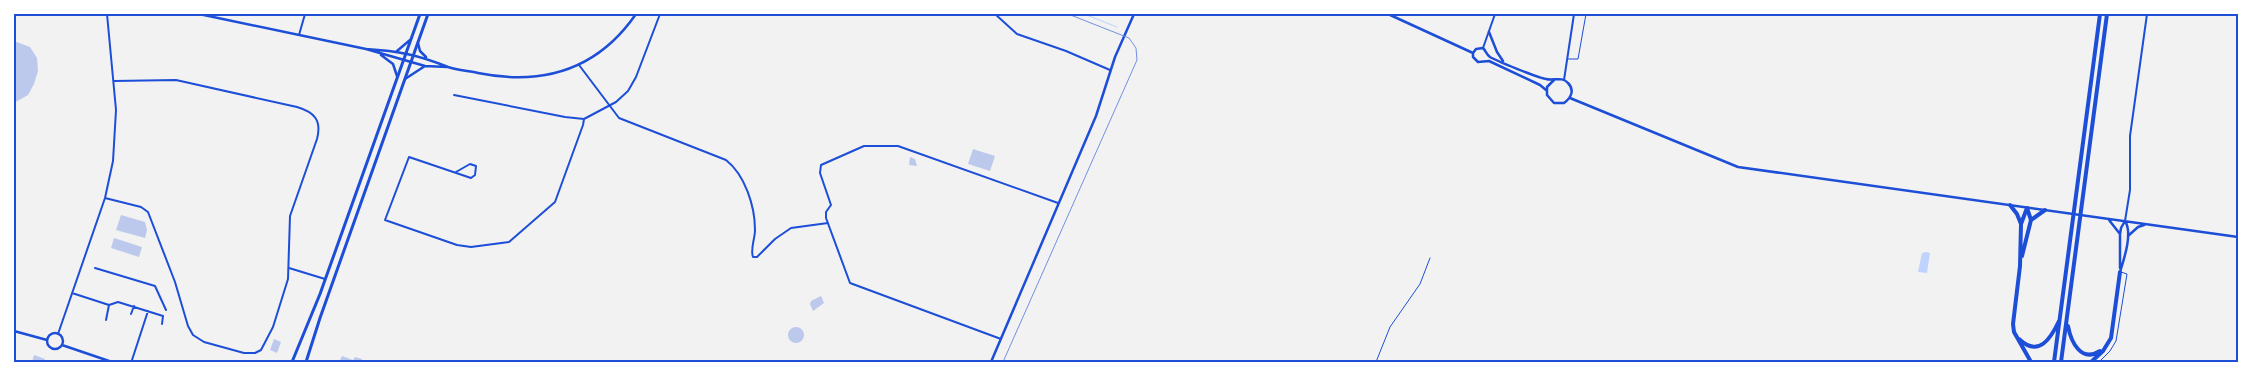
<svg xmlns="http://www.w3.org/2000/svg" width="2252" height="376" font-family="'Sofia Sans Condensed',sans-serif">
<rect width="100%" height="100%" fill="#f2f2f2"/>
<path fill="#bfd3fe" d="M1926 252 1930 253 1927 273 1918 272 1922 253Z"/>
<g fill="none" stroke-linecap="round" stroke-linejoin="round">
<path stroke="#bfd3fe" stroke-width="1" d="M1084 14 1117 27"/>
</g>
<path fill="#bdc9ec" d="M14 41 30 47 37 58 38 71 34 84 28 95 14 103Z
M973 149 995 156 990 171 968 164Z
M910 157 915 159 917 166 909 165Z
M121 215 145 222 147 230 145 238 116 230Z
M114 238 142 247 139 257 111 248Z
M821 296 824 303 813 311 810 304 811 301Z
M788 335a8 8 0 1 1 16 0a8 8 0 1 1-16 0Z
M274 339 281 342 277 353 270 350Z
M34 355 45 359 44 362H32Z
M342 356 353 360 355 357 362 359 361 362H339Z"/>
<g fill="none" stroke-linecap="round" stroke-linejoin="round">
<path stroke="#1d4ed8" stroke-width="1" d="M1376 362 1390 327 1420 284 1430 258"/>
<path stroke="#1d4ed8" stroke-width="1" d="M1568 59H1578L1586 14
M2099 362 2110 351 2116 341 2127 274 2121 272"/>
<path stroke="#1d4ed8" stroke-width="2" d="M995 14 1017 34 1066 51 1110 70
M299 35 305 14
M1483 48 1495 14
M579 65 619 118 726 160C745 175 755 206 755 230 755 239 750 249 753 257H757L775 239 791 228 828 223
M1564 80 1574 14
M454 95 565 117 584 119 616 102 628 91 636 77 660 14
M456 172 470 164 476 166 475 175 471 178 409 157 385 220 457 245 471 247 509 242 555 202 583 125 584 119
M105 198 141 207 148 212 175 282 188 326 193 335 204 342 244 353H255L261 350 273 327 288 279 290 216 317 139C322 120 314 112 297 107L176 80 114 81
M2125 221 2130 190V136L2147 14
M95 268 155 286 166 310
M289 268 325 279
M72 293 109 305 106 320
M109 305 118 302 163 316 162 324
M131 314 134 306
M58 334 105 198 113 161 116 110 107 14
M1001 339 850 283 826 218V212L831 205 820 173 821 165 864 146H898L1058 203
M132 360 148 311"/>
<path stroke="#1d4ed8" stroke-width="2.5" d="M199 14 366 49 425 66 447 67
M1388 14 1473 53
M1489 32 1497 52 1503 61
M418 43 420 51 426 57
M366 49C399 51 418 55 448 67 457 70 469 71 478 73 543 86 598 69 636 14
M397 51 410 40
M1473 53 1476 49 1483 48C1486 51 1486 54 1490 57 1497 61 1538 78 1546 79 1554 81 1562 76 1568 83 1575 90 1571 98 1564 103H1554L1547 95V87L1554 80
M1473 53V57L1478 62 1489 61 1540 85 1546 90
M381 55 393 64 397 76
M405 79 425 66
M1570 98 1738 167 2238 237
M2109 220 2120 234V268
M2120 234 2121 228 2125 221C2133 233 2124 259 2120 272
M2128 236 2138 227 2144 225
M14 331 47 340
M47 341a8 8 0 1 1 16 0a8 8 0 1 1-16 0Z
M62 345 112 362
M991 362 1096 116 1115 57 1134 14"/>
<path stroke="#1d4ed8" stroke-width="3" d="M292 362 320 294 420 14
M306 362 320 318 428 14"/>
<path stroke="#1d4ed8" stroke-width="4" d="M2010 205 2017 214 2021 224
M2027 208 2021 224 2020 266 2013 324 2014 332 2031 362
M2031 220 2045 210
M2022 256 2031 220 2027 208
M2068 326C2071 342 2081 363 2100 351
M2019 339C2039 358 2051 338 2059 321
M2054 362 2100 14
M2061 362 2107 14
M2091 362 2103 351 2111 338 2120 272"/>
<path stroke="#7290e2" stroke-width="1" d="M1003 362 1137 60 1136 48 1129 38 1068 14"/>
</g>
<rect width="2252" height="376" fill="none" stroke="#ffffff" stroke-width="30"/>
<rect x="15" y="15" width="2222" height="346" fill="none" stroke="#1d4ed8" stroke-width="2"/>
</svg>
